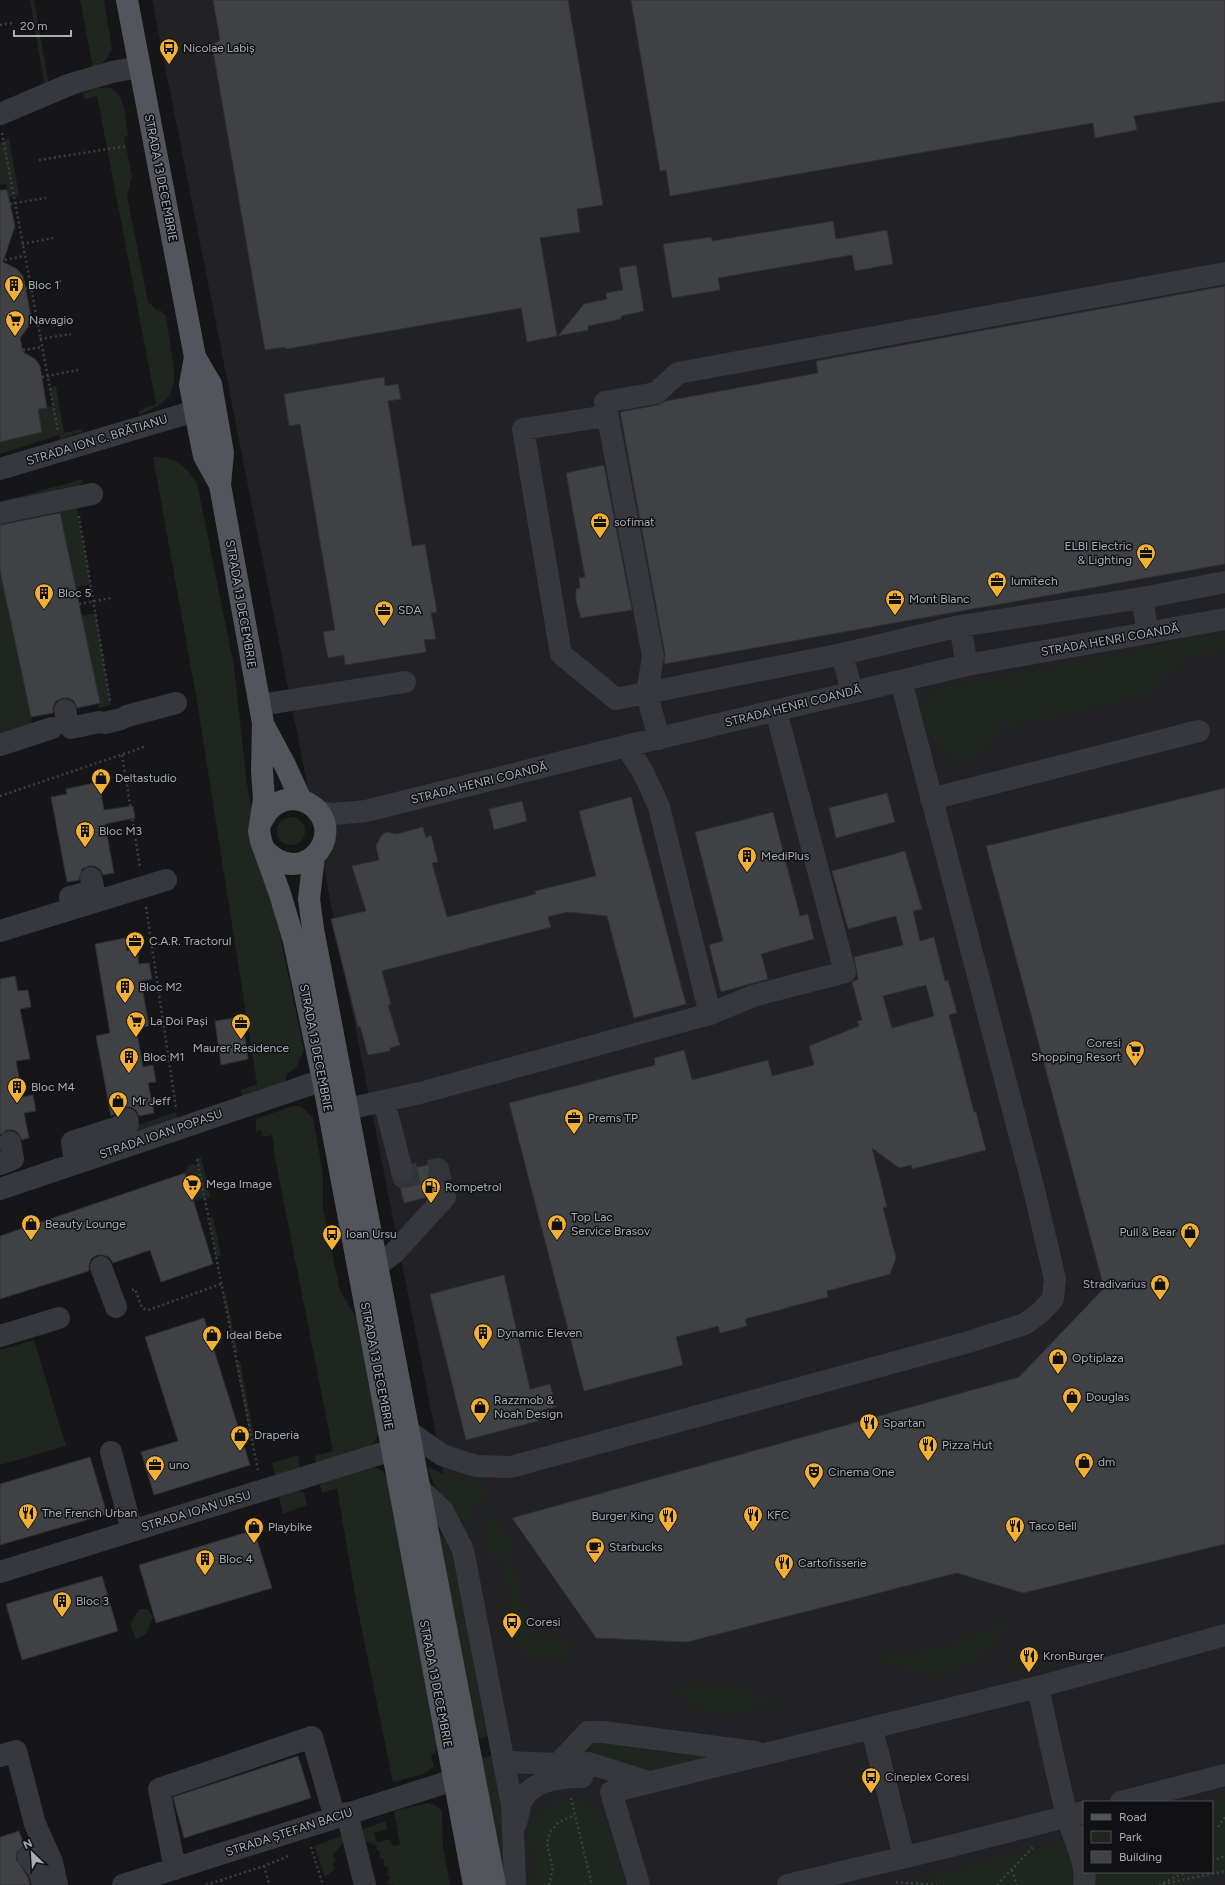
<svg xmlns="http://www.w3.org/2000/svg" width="1225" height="1885" font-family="Figtree,sans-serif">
<rect width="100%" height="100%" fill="#161618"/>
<path fill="#222225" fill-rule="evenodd" d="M152 0H1225V1885H514L441 1461ZM1084 1802H1212V1872H1084Z"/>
<path fill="#1e261f" d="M30 0H34L50 92 46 93Z
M80 0H104L112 49 106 60 93 68Z
M99 88C104 88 110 87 114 90 126 99 126 123 128 136L124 137 132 176 127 196 148 302 159 312 158 308 166 316 174 370C176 398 162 405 139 415L138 411 156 404 97 96 84 99 83 93Z
M9 138 19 195 9 197 6 184 0 185V143Z
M56 386 64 433 82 429V432L60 439 59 435 0 454V442L42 432 38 409 53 406 49 387Z
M153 457C176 457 184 465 197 483L234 666 247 784 255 830 278 926 304 1050 296 1068 287 1074 285 1082 243 1098 241 1090 257 1084 197 701Z
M83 479 79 487 0 502Z
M76 503 91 584 76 587 58 506Z
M0 571 34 733 0 740Z
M96 613 111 705 99 708 81 616Z
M1225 633V651L1193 656 1147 696 1002 729 978 758 953 766 950 754C936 748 924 731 921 715 920 707 927 697 931 690Z
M277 831a14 14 0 1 1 28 0a14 14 0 1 1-28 0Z
M292 1106H301L313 1118 323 1174V1208L340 1291 359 1322 378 1434 376 1439 370 1446 316 1463 315 1456 333 1451 273 1148 274 1145 272 1135 263 1137 261 1130 256 1132V1119Z
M176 1112 178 1120 104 1146 101 1138Z
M201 1157 210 1197 194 1201 185 1173 189 1165 193 1164 198 1166 197 1159Z
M213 1217 221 1256 216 1257 209 1218Z
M223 1293 226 1295 238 1353H235Z
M34 1340 66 1446 0 1465V1350Z
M240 1361 255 1441H251L236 1362Z
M298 1455 300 1467 299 1469 275 1475 272 1463Z
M374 1467 382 1470 387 1479 439 1748 431 1756 434 1767 421 1775 393 1782 357 1606 337 1488 322 1493 320 1485 325 1482Z
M428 1467 459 1481 484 1482 489 1490 473 1509 470 1529C456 1514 431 1488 428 1467Z
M296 1491 304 1492 307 1505 283 1514 279 1497Z
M488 1514 495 1517 513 1542 510 1553 533 1639 572 1640 567 1662 519 1656 503 1560H491C482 1549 482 1528 488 1514Z
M437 1528 454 1555 487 1736 476 1739Z
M139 1609H148L153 1617 146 1634 136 1639 130 1624Z
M1011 1620C979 1680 925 1687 870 1652 888 1653 906 1654 923 1651 953 1646 983 1632 1011 1620Z
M725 1683 767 1697 783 1706 764 1711 760 1704 748 1708 751 1714H721L705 1710 672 1692 690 1687Z
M601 1737 614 1745 670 1754 685 1755 711 1752 716 1755 651 1772 585 1758 582 1745Z
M492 1756 511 1855 506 1885 480 1758Z
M1225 1798V1874L1183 1885H895L1084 1835V1872H1212L1211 1802Z
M581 1799 605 1815 626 1885H530L533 1865 528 1832 534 1816 555 1802Z
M427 1803 435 1805 442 1811 443 1847 450 1885H394L387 1883 390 1877 387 1875 389 1868 383 1865 384 1860 379 1858 380 1852 376 1849 377 1846 361 1839V1830L386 1821 387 1829 374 1833 377 1842 390 1839 393 1846 400 1845 394 1811Z
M342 1836 343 1843 332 1856 336 1861 332 1864 336 1868 325 1877 314 1846Z"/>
<path fill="#404145" stroke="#303034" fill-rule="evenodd" d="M213 0H568L603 205 577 209 580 232 540 238 557 336 527 342 521 308 286 349 285 347 265 350 212 45 220 40Z
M631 0H1225V101L1134 116 1137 130 1095 138 1093 123 670 196 666 170 660 171Z
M0 190H7L15 226 3 262 17 269 23 276 31 316 28 327 20 338 23 352 35 359 40 366 47 408 38 409 42 432 0 442Z
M833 221 836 239 887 230 893 264 855 271 852 255 718 278 720 290 672 298 663 244 711 237 712 241Z
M636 265 644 311 621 316V319L588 326V330L558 336 584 304 607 299 606 293 623 290 619 268Z
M1225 286V564L664 664 665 654 620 412 658 405 666 401 818 373 816 361Z
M384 377 385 386 398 384 401 399 388 401 412 546 425 544 437 612 431 613 436 639 424 640 426 652 345 665 344 655 328 658 323 632 335 630 300 424 289 426 284 394Z
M604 465 632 610 581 618 576 601V589L580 588 579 578 585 577 566 473Z
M60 513 100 703 77 708 74 701 68 698H63L56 701 53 707V713L31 717 0 571V525Z
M99 782 104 810 133 806 135 818 105 824 114 873 103 875 100 869 94 866H89L82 869 79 880 67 882 51 797 67 794 66 789Z
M1225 788V1544L1023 1593 957 1573 687 1642 596 1638 512 1518 1019 1377 1104 1288 986 846Z
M887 793 895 822 836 838 829 808Z
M631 797 686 1004 634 1018 607 916 567 912 548 917 551 927 382 971 391 1005H388L400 1045 390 1048V1051L368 1055 360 1026 358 1027 331 919 366 911 352 866 379 860 376 846 381 836 386 832 397 834 423 827 426 838 431 835 438 862 432 863 447 917 536 894 535 891 596 876 579 811Z
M522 801 527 821 494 830 489 809Z
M773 812 800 916 808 914 814 939 761 954 768 979 721 992 709 945 723 941 695 832Z
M905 851 922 909 913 911 920 941 934 937 945 981 948 980 957 1013 949 1015 974 1112H976L986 1150 912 1169 911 1165 899 1168 872 1148 887 1207 883 1208 896 1258 890 1274 827 1291 828 1297 745 1319 747 1326 720 1333 718 1326 676 1337 683 1365 584 1391 509 1103 655 1065 654 1058 684 1050 692 1080 768 1060 772 1076 814 1065 809 1046 859 1026 857 1021 862 1020 852 982 858 979 854 957 903 945 896 916 848 929 832 871ZM926 985 934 1016 892 1028 883 996Z
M125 938 127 951 137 949 139 964 149 963 152 979 141 981 149 1026 136 1028 143 1067 153 1065 156 1082 148 1083 154 1113 139 1116 136 1110 131 1107H125L111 1116 96 1036 110 1033 95 944Z
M15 976 18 991 28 990 31 1007 20 1009 30 1059 16 1061 23 1097 33 1095 36 1111 24 1113 29 1138 22 1140 19 1134 14 1130H7L0 1135V979Z
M242 1017 248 1059 221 1065 215 1021Z
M440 1162 445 1181 435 1184 428 1197 404 1203 399 1183H405L410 1180 414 1175V1168Z
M185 1173 213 1264 161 1282 150 1250 113 1263 109 1257 103 1255H97L91 1259 89 1265V1271L0 1299V1236Z
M504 1275 530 1389 550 1384 556 1407 536 1412 538 1421 466 1440 430 1294Z
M204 1318 250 1465 154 1495 141 1452 178 1441 145 1337Z
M90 1457 107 1514 0 1545V1484Z
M254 1530 272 1588 156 1623 139 1565Z
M102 1576 118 1631 22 1660 6 1604Z
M298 1756 311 1798 184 1838 173 1797Z
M19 1831 24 1845 17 1852 16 1859 28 1877 30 1885H0V1837Z"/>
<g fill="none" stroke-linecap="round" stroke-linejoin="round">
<path stroke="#333438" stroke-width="22" stroke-dasharray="22 11" stroke-linecap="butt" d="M402 1171 403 1177 438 1169 444 1193"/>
<path stroke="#3d3f44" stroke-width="2.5" stroke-dasharray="2 3" stroke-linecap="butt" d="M0 25 13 23
M2 133 58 431
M39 160 127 146
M10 204 46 198
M22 244 53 238
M5 260 24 256
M25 289 61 281
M40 339 71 334
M23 350 42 347
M42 377 78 370
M79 516 110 701
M79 604 111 598
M122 755 140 867
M0 796 144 747
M146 907 176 1108
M197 1159 258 1471
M132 1290 135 1289 142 1308 148 1310 221 1284
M571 1798 592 1885
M1218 1827 1225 1817
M311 1847 323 1885
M1212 1861 1225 1856
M264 1866 269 1883
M1012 1870 1017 1885
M221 1880 223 1885
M896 1882 937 1885
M1163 1884 1225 1871
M206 1885 264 1866 291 1855
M549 1885 553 1868 547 1844 550 1832 559 1822 575 1815
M997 1885 1034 1846
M1159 1885 1186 1872"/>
<path stroke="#37383d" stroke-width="22" d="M0 114 71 84 112 72 140 67
M607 416 523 429 561 654 616 699 842 654 960 626 1142 598 1225 582
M0 469 195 411
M0 513 92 494
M1142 598 1148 633
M960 626 967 665
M842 654 852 692
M260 705 405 682
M65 710 68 724 71 728 99 722 105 723 121 719 127 716 176 703
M659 739 647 694 653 656 605 402 656 393 678 373 1225 273
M0 745 52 728
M626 746 643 772 659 807 710 1014
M931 799 1199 731
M318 812 333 814 366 811 626 746 967 665 1225 619
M70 897 94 891 91 878
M0 931 166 880
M384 1101 402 1171
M347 1109 420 1093 710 1014 753 996 845 972 776 711
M75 1163 72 1142 128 1124 127 1119
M0 1164 13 1159 10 1142
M0 1189 323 1080
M377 1266 394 1253 445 1197 444 1193
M101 1267 116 1307
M0 1336 59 1318
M408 1431 442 1455 476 1466 511 1467 965 1343 1025 1324 1041 1312 1053 1299 1055 1279 1034 1190 901 681
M111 1452 132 1531
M419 1488 443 1511 463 1550 512 1805 515 1885
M0 1572 392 1450
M1038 1687C1047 1729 1056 1772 1067 1815 1072 1836 1088 1863 1084 1885
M872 1729 904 1857
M0 1756 16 1751 35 1824 52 1862 57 1885
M505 1762 558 1764 588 1763 649 1782
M558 1764 588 1732H603L755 1752
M1121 1802 1225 1775
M347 1813 365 1885
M516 1823C518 1817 519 1808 521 1802 531 1780 562 1777 582 1777
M28 1857 39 1871 43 1885
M175 1869 159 1789 312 1737 335 1818
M123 1885 454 1780
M639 1885 611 1792 1038 1687 1225 1635
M788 1885 943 1848 1084 1812"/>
<path stroke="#53555c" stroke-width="22" d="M127 0 195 357 211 384 223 453 220 485 263 723 262 771 264 799 259 831 261 841 280 894 294 941 323 1080 474 1885
M195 357 190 385 195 411 204 456 220 485
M263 724 285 765 301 800
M262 821C268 808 277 800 292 799 300 799 309 803 315 808 346 838 301 889 265 850
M314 856 309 899 313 929 495 1885"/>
</g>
<defs>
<symbol id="bus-pin" viewBox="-11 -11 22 30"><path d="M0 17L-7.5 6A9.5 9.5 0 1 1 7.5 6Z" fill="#f2b134" stroke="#111113"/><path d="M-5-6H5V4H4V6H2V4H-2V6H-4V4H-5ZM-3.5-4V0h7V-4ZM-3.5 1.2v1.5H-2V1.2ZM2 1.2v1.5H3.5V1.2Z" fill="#111"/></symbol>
<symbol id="building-pin" viewBox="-11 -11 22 30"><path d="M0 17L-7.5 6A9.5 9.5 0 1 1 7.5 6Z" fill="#f2b134" stroke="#111113"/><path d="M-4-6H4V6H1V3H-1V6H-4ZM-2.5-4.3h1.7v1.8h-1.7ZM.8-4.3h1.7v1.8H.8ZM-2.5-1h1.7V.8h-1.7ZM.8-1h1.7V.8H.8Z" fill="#111"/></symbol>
<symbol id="supermarket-pin" viewBox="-11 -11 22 30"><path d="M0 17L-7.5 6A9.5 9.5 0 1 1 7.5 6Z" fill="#f2b134" stroke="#111113"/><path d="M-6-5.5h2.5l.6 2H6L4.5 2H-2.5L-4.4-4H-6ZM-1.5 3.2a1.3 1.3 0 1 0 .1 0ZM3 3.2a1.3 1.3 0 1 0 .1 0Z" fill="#111"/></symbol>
<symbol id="office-pin" viewBox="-11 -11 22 30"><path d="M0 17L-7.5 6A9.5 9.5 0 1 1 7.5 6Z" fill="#f2b134" stroke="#111113"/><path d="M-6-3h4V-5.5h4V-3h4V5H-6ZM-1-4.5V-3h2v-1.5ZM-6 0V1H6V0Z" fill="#111"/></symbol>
<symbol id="shop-pin" viewBox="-11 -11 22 30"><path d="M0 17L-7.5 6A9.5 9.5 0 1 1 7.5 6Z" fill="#f2b134" stroke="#111113"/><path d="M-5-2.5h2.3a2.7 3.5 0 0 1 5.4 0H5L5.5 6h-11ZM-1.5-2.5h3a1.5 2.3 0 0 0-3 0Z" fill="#111"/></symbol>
<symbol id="fuel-pin" viewBox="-11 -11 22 30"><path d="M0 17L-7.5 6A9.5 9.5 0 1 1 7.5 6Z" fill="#f2b134" stroke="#111113"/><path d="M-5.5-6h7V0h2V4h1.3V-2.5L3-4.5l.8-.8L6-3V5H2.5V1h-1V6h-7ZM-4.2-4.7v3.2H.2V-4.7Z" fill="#111"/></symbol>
<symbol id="restaurant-pin" viewBox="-11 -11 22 30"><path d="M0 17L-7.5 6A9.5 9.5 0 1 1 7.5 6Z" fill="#f2b134" stroke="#111113"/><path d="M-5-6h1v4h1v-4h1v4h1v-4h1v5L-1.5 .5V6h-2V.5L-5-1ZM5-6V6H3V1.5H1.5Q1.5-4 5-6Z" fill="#111"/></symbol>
<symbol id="theatre-pin" viewBox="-11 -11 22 30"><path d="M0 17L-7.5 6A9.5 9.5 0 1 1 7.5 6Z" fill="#f2b134" stroke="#111113"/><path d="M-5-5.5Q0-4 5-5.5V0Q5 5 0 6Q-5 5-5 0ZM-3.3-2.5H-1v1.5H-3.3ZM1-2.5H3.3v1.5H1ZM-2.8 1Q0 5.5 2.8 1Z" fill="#111"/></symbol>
<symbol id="cafe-pin" viewBox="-11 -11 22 30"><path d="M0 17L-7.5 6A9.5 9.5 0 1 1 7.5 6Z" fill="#f2b134" stroke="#111113"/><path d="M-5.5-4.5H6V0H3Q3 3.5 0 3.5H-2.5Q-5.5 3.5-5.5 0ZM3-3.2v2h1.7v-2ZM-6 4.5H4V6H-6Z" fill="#111"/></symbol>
</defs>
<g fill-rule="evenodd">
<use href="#bus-pin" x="158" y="37" width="22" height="30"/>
<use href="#building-pin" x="3" y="274" width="22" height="30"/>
<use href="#supermarket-pin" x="4" y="309" width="22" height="30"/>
<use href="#office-pin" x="589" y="511" width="22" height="30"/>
<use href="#office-pin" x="1135" y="542" width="22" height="30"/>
<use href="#office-pin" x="986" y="570" width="22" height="30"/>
<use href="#building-pin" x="33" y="582" width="22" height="30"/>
<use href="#office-pin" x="884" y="588" width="22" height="30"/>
<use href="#office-pin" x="373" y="599" width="22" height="30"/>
<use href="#shop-pin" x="90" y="767" width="22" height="30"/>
<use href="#building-pin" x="74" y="820" width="22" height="30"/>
<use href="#building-pin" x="736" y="845" width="22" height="30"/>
<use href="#office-pin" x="124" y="930" width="22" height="30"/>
<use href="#building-pin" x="114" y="976" width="22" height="30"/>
<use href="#supermarket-pin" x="125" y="1010" width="22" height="30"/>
<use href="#office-pin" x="230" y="1012" width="22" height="30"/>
<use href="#supermarket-pin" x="1124" y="1039" width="22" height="30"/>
<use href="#building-pin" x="118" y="1046" width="22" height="30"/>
<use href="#building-pin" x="6" y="1076" width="22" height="30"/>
<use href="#shop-pin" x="107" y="1090" width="22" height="30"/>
<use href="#office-pin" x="563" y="1107" width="22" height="30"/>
<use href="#supermarket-pin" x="181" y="1173" width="22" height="30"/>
<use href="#fuel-pin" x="420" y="1176" width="22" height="30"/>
<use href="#shop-pin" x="20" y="1213" width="22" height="30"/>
<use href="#shop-pin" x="546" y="1213" width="22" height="30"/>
<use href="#shop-pin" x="1179" y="1221" width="22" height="30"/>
<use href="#bus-pin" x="321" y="1223" width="22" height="30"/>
<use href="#shop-pin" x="1149" y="1273" width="22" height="30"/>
<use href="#building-pin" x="472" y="1322" width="22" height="30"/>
<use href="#shop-pin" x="201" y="1324" width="22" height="30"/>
<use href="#shop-pin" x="1047" y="1347" width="22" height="30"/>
<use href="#shop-pin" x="1061" y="1386" width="22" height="30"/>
<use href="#shop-pin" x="469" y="1396" width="22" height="30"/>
<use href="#restaurant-pin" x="858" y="1412" width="22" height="30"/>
<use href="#shop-pin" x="229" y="1424" width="22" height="30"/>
<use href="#restaurant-pin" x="917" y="1434" width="22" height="30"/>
<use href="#shop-pin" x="1073" y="1451" width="22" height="30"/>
<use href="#office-pin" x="144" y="1454" width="22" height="30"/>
<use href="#theatre-pin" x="803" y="1461" width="22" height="30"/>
<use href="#restaurant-pin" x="17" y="1502" width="22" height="30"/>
<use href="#restaurant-pin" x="742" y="1504" width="22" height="30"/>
<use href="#restaurant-pin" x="657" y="1505" width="22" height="30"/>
<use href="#restaurant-pin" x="1004" y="1515" width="22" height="30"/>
<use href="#shop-pin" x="243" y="1516" width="22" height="30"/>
<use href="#cafe-pin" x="584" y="1536" width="22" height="30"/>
<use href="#building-pin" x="194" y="1548" width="22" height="30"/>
<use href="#restaurant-pin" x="773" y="1552" width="22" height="30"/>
<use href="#building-pin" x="51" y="1590" width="22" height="30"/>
<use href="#bus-pin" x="501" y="1611" width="22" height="30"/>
<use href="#restaurant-pin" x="1018" y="1645" width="22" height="30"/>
<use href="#bus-pin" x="860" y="1766" width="22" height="30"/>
</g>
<g text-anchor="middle" stroke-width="3" stroke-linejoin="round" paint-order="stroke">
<g font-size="12" fill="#a8adb8" stroke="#111113" text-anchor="start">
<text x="183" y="52">Nicolae Labiș</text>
<text x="28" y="289">Bloc 1</text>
<text x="29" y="324">Navagio</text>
<text x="614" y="526">sofimat</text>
<text x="1132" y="550" text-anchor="end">ELBI Electric<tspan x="1132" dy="14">&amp; Lighting</tspan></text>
<text x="1011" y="585">lumitech</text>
<text x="58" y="597">Bloc 5</text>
<text x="909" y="603">Mont Blanc</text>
<text x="398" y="614">SDA</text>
<text x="115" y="782">Deltastudio</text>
<text x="99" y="835">Bloc M3</text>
<text x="761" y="860">MediPlus</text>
<text x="149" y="945">C.A.R. Tractorul</text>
<text x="139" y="991">Bloc M2</text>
<text x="150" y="1025">La Doi Pași</text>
<text x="1121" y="1047" text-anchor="end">Coresi<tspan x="1121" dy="14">Shopping Resort</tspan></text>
<text x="241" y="1052" text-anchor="middle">Maurer Residence</text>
<text x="143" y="1061">Bloc M1</text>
<text x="31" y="1091">Bloc M4</text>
<text x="132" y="1105">Mr Jeff</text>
<text x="588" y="1122">Prems TP</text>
<text x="206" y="1188">Mega Image</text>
<text x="445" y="1191">Rompetrol</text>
<text x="571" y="1221">Top Lac<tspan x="571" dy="14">Service Brasov</tspan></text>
<text x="45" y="1228">Beauty Lounge</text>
<text x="1176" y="1236" text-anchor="end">Pull &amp; Bear</text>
<text x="346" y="1238">Ioan Ursu</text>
<text x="1146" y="1288" text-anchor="end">Stradivarius</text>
<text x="497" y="1337">Dynamic Eleven</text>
<text x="226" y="1339">Ideal Bebe</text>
<text x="1072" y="1362">Optiplaza</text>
<text x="1086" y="1401">Douglas</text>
<text x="494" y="1404">Razzmob &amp;<tspan x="494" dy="14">Noah Design</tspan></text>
<text x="883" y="1427">Spartan</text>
<text x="254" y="1439">Draperia</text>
<text x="942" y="1449">Pizza Hut</text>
<text x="1098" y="1466">dm</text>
<text x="169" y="1469">uno</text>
<text x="828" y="1476">Cinema One</text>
<text x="42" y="1517">The French Urban</text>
<text x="767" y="1519">KFC</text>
<text x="654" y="1520" text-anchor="end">Burger King</text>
<text x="1029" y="1530">Taco Bell</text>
<text x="268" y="1531">Playbike</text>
<text x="609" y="1551">Starbucks</text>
<text x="219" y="1563">Bloc 4</text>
<text x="798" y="1567">Cartofisserie</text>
<text x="76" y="1605">Bloc 3</text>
<text x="526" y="1626">Coresi</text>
<text x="1043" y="1660">KronBurger</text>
<text x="885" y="1781">Cineplex Coresi</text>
</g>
<g font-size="12" fill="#a8adb8" stroke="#111113">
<text transform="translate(161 178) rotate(79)" y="4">STRADA 13 DECEMBRIE</text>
<text transform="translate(97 440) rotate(-17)" y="4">STRADA ION C. BRĂTIANU</text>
<text transform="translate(241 604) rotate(80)" y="4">STRADA 13 DECEMBRIE</text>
<text transform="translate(1110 640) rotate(-10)" y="4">STRADA HENRI COANDĂ</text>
<text transform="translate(793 706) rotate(-14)" y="4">STRADA HENRI COANDĂ</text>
<text transform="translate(479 783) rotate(-14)" y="4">STRADA HENRI COANDĂ</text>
<text transform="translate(316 1048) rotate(79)" y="4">STRADA 13 DECEMBRIE</text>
<text transform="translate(161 1134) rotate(-19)" y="4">STRADA IOAN POPASU</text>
<text transform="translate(377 1366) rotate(79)" y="4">STRADA 13 DECEMBRIE</text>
<text transform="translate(196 1511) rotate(-17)" y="4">STRADA IOAN URSU</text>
<text transform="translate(436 1684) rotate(79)" y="4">STRADA 13 DECEMBRIE</text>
<text transform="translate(289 1832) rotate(-18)" y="4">STRADA ȘTEFAN BACIU</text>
</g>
</g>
<rect x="1083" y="1801" width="130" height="72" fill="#111113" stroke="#4d4f55"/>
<rect x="1091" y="1814" width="20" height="6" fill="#53555c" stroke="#4d4f55"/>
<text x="1119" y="1821" font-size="12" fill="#a8adb8">Road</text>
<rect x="1091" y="1831" width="20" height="12" fill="#1e261f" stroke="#4d4f55"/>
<text x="1119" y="1841" font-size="12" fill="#a8adb8">Park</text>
<rect x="1091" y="1851" width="20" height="12" fill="#404145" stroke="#4d4f55"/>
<text x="1119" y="1861" font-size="12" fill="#a8adb8">Building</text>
<g transform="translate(32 1853) rotate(335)" stroke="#111113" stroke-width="3" paint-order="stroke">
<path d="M0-3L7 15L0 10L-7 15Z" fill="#a8adb8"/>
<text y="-6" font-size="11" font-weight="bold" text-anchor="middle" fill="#a8adb8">N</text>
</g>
<path d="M14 30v6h57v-6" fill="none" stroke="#a8adb8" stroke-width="2"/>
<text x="20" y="30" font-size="12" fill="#a8adb8" stroke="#111113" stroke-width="3" paint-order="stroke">20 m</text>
</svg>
